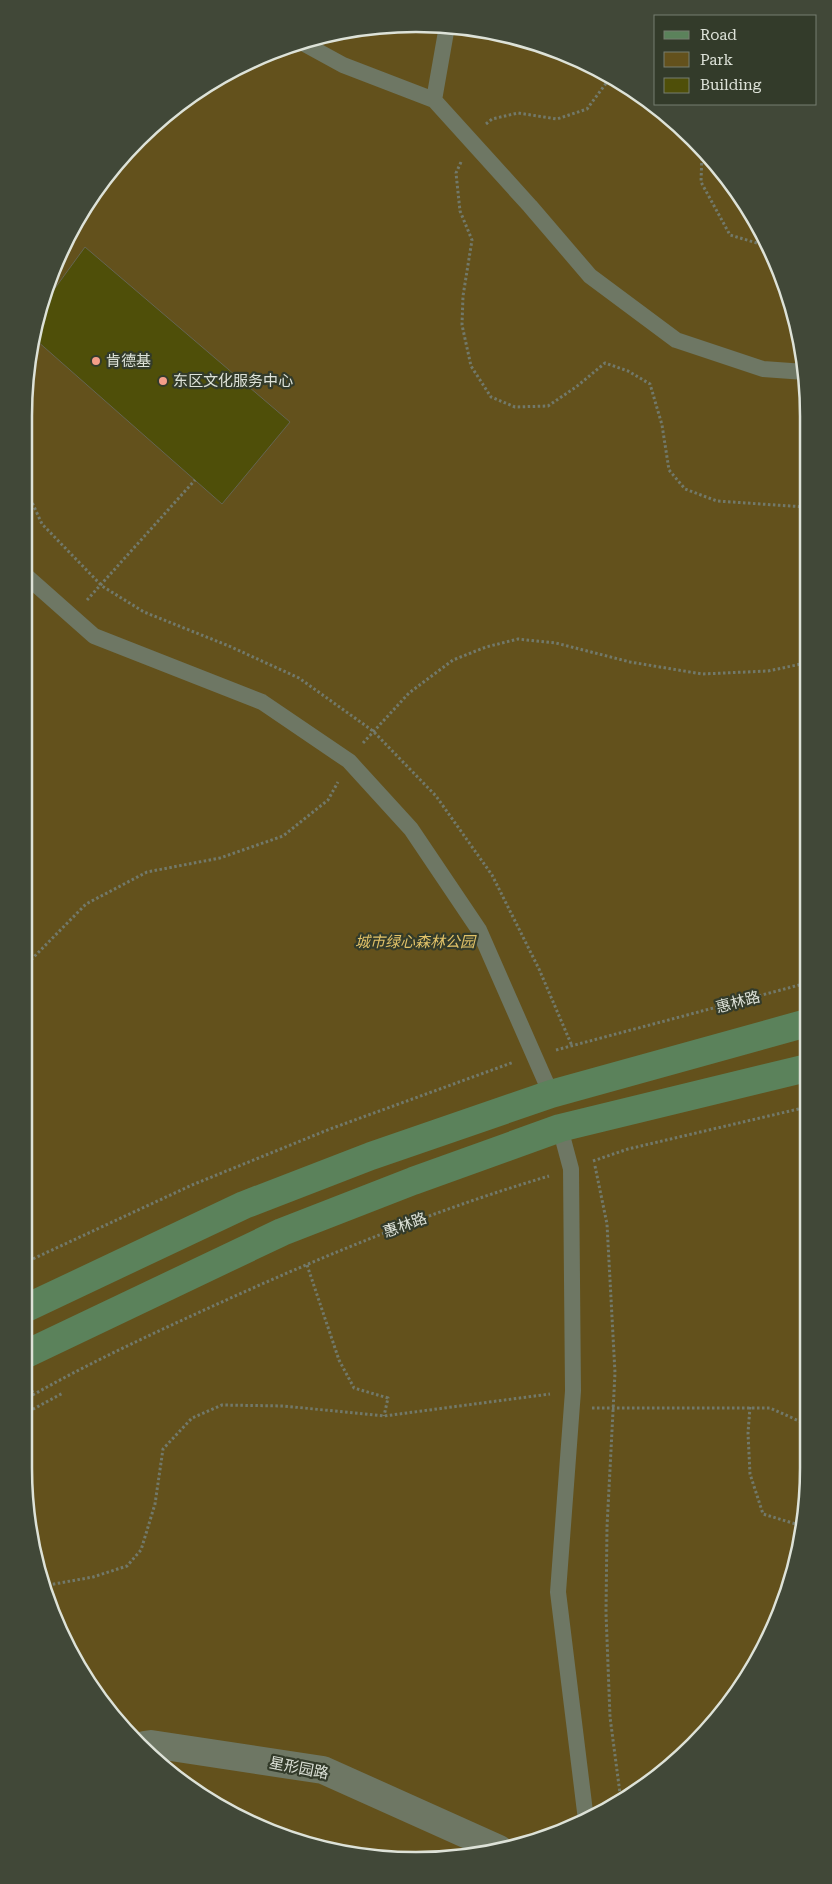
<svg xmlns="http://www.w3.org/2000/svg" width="832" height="1884" font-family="'Roboto Serif','Noto Sans SC',serif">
<rect width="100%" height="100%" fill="#333b2a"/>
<path fill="#63511c" d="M391 25 467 27 542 45 634 90 727 177 778 266 805 365 808 1468 787 1594 756 1664 711 1726 612 1808 542 1840 467 1857 340 1853 220 1808 121 1726 76 1664 45 1594 24 1468V416L45 290 76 220 121 157 177 105 243 64 315 37Z"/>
<path fill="#4f4f09" stroke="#656552" d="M85 247 290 422 222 504 36 340 42 306Z"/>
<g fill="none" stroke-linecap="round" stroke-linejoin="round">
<path stroke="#72796a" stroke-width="3" stroke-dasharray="2.5 2.5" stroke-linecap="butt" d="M486 124 492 119 518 113 557 119 587 109 610 78
M702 153 701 182 730 235 767 246
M461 162 456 173 460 211 472 240 463 296 462 325 471 366 491 397 515 407 548 406 576 387 605 363 628 371 650 384 662 425 669 470 685 489 717 501 805 507
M24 485 42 524 102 586 144 612 229 646 299 678 373 731 436 796 492 875 539 969 572 1046
M87 600 195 480
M363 743 409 693 453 660 486 647 518 639 556 643 630 662 702 674 768 671 806 663
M24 967 86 904 147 872 220 858 283 836 328 800 338 782
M556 1050 807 983
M593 1161 628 1149 807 1107
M595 1166 607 1224 615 1373 607 1527 606 1613 610 1717 621 1801
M24 1263 192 1185 330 1129 514 1062
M307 1265 339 1360 354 1388 388 1398 384 1416
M26 1382 34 1394
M24 1400C88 1363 156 1332 224 1301 330 1253 438 1209 549 1176
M750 1407 748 1433 750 1474 763 1514 799 1525
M592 1408H770L808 1425
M24 1414 63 1393
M43 1586 93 1577 127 1566 141 1550 155 1504 163 1449 192 1418 222 1405 284 1406 384 1416 550 1394"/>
<path stroke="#6e7764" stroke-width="16" d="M301 42 343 65 434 100 530 206 590 276 676 340 763 369 805 372
M434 100 447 26
M24 574 94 636 262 702 349 761 411 829 479 930 551 1094
M560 1128 571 1169 573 1391 558 1592 586 1820"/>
<path stroke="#6e7764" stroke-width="28" d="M144 1745 151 1744 323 1770 499 1849"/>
<path stroke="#5b825b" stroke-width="28" d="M24 1309 244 1205 371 1156 551 1094 807 1023
M24 1355 282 1232 413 1181 560 1128 807 1068"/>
</g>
<g fill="#f49e89" stroke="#333b2a" stroke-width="2">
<circle cx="96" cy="361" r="5"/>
<circle cx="163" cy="381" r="5"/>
</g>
<g text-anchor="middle" stroke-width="4.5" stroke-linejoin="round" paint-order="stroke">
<g font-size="15" fill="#dde2d8" stroke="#333b2a" text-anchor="start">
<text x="106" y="366">肯德基</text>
<text x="173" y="386">东区文化服务中心</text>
</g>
<g font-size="15" font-style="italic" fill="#e1c268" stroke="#333b2a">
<text x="415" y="947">城市绿心森林公园</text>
</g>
<g font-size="15" fill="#dde2d8" stroke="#333b2a">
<text transform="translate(738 1002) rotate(-15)" y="5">惠林路</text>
<text transform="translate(405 1225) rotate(-20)" y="5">惠林路</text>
<text transform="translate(299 1768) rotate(11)" y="5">星形园路</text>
</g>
</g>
<path d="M0 0H832V1884H0ZM416 32H416A384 384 0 0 1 800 416V1468A384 384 0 0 1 416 1852H416A384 384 0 0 1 32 1468V416A384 384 0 0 1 416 32Z" fill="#414838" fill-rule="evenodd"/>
<path fill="none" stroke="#dde2d8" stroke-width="2.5" d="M416 32H416A384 384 0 0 1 800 416V1468A384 384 0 0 1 416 1852H416A384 384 0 0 1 32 1468V416A384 384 0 0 1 416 32Z"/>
<rect x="654" y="15" width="162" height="90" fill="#333b2a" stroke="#777e70"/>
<rect x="664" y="31" width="25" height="8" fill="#5b825b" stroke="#777e70"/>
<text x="700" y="40" font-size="15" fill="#dde2d8">Road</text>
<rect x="664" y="52" width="25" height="15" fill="#63511c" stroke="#777e70"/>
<text x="700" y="65" font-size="15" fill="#dde2d8">Park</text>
<rect x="664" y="78" width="25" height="15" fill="#4f4f09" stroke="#777e70"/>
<text x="700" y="90" font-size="15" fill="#dde2d8">Building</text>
</svg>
